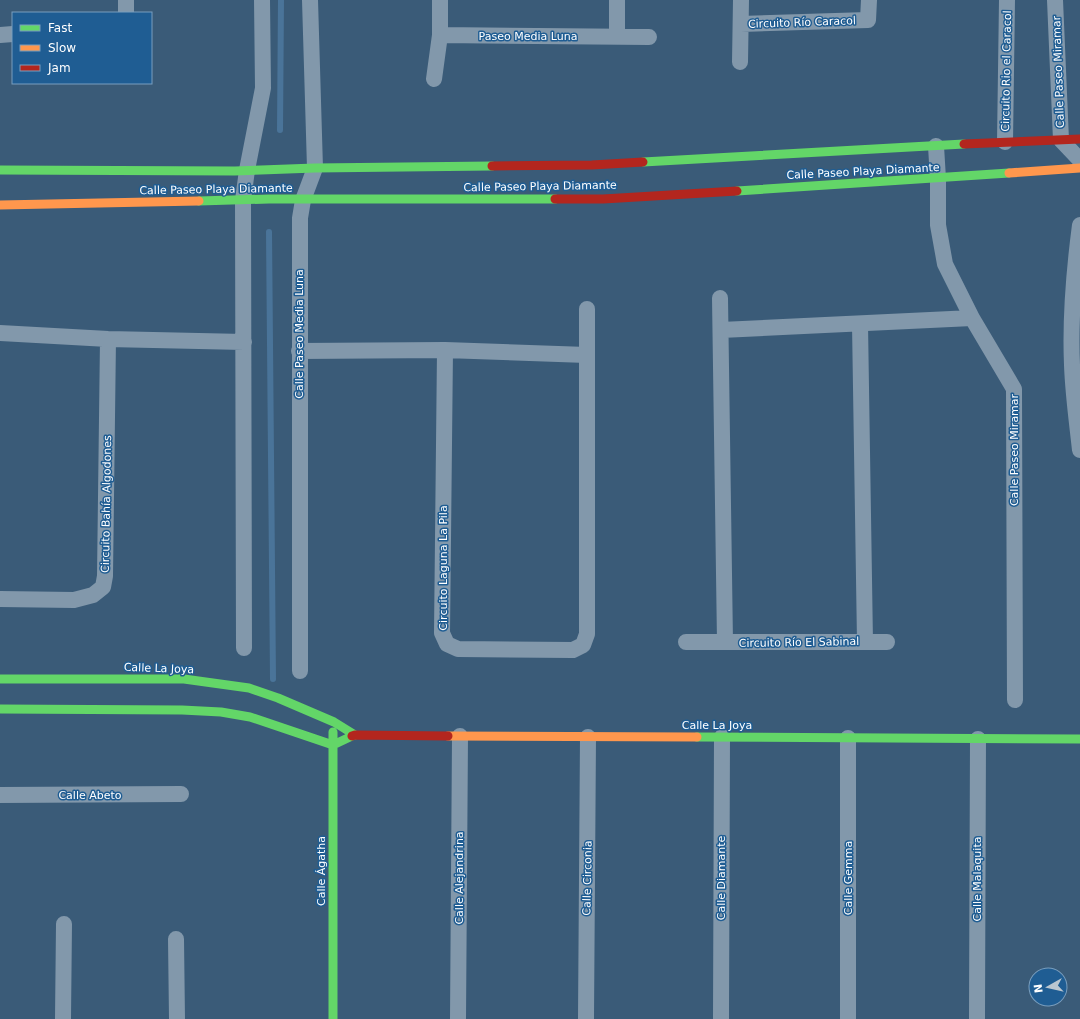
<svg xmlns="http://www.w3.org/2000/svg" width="1080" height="1019" font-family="'DejaVu Sans',sans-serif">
<rect width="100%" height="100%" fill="#3a5b78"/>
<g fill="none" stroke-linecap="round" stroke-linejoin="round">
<path stroke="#4a7499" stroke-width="6" d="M280 130 281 0
M269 232 273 679"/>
<path stroke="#8298ab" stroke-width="16" d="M126 0V13
M617 0V36
M1055 0 1061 140 1080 160
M741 24 868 20 869 0
M0 35 13 34
M440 35 649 37
M740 62 741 0
M434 79 440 35V0
M1005 142 1007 0
M936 146 938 179V225L945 264 972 318 1014 389 1015 700
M1080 225C1074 271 1070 319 1072 365 1073 394 1077 422 1080 450
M720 298 725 642H865L860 324
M721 330 972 318
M0 333 108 339 244 342
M445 350 442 633 447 644 458 649 573 650 583 645 587 634V309
M299 351 445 350 587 355
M0 599 74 600 93 595 103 587 105 576 108 339
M686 642H725
M865 642H887
M244 648 243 200 247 170 263 88 262 0
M300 671V218L303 200 315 168 310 0
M848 738V1019
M0 795 181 794
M176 939 177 1019
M63 1019 64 924
M458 1019 460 736
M586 1019 588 737
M721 1019 722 737
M977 1019 978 739"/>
<path stroke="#63d668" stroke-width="9" d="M643 162 964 144
M0 170 235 171 315 168 492 166
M737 191 1009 173
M199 201 269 199H555
M0 679H184L249 688 278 698 334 722 355 735
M0 709 182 710 221 712 250 717 333 745 352 736
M333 732V1019
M697 737 1080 739"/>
<path stroke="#ff974d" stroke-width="9" d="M1009 173 1080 168
M0 205 199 201
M448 736 697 737"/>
<path stroke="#b3261e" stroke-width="9" d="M964 144 1080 139
M492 166 592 165 643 162
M555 199H603L737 191
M352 736 355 735 448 736"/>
</g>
<g text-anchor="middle" stroke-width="3" stroke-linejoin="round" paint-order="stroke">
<g font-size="11" fill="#fff" stroke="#1f5d93">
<text transform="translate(802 22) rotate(-2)" y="4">Circuito Río Caracol</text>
<text x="528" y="40">Paseo Media Luna</text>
<text transform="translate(1006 71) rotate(-89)" y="4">Circuito Rio el Caracol</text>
<text transform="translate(1058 72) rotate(-92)" y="4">Calle Paseo Miramar</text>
<text transform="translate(863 171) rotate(-3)" y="4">Calle Paseo Playa Diamante</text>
<text transform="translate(540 186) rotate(-1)" y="4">Calle Paseo Playa Diamante</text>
<text transform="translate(216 189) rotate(-1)" y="4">Calle Paseo Playa Diamante</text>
<text transform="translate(299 334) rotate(-90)" y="4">Calle Paseo Media Luna</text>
<text transform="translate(1014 450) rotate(-90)" y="4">Calle Paseo Miramar</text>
<text transform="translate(106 504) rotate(-89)" y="4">Circuito Bahía Algodones</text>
<text transform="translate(443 568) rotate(-90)" y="4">Circuito Laguna La Pila</text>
<text transform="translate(799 642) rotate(-1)" y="4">Circuito Río El Sabinal</text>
<text transform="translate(159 668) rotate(2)" y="4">Calle La Joya</text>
<text x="717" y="729">Calle La Joya</text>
<text x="90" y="799">Calle Abeto</text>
<text transform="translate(321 871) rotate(-90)" y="4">Calle Ágatha</text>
<text transform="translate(459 878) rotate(-90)" y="4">Calle Alejandrina</text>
<text transform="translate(587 878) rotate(-89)" y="4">Calle Circonia</text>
<text transform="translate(721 878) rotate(-90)" y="4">Calle Diamante</text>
<text transform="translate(848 878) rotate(-90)" y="4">Calle Gemma</text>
<text transform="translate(977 879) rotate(-90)" y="4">Calle Malaquita</text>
</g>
</g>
<rect x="12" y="12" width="140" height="72" fill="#1f5d93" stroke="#799ebe"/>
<rect x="20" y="25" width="20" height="6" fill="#63d668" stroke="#799ebe"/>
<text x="48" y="32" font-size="12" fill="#ffffff">Fast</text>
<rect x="20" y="45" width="20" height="6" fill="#ff974d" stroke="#799ebe"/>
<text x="48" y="52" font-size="12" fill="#ffffff">Slow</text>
<rect x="20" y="65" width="20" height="6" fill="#b3261e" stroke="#799ebe"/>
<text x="48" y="72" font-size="12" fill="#ffffff">Jam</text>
<g transform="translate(1048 987) rotate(262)"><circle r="19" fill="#1f5d93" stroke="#799ebe"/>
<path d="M0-3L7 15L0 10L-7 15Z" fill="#bac6d0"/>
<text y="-6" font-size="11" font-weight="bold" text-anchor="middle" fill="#ffffff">N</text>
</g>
</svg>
